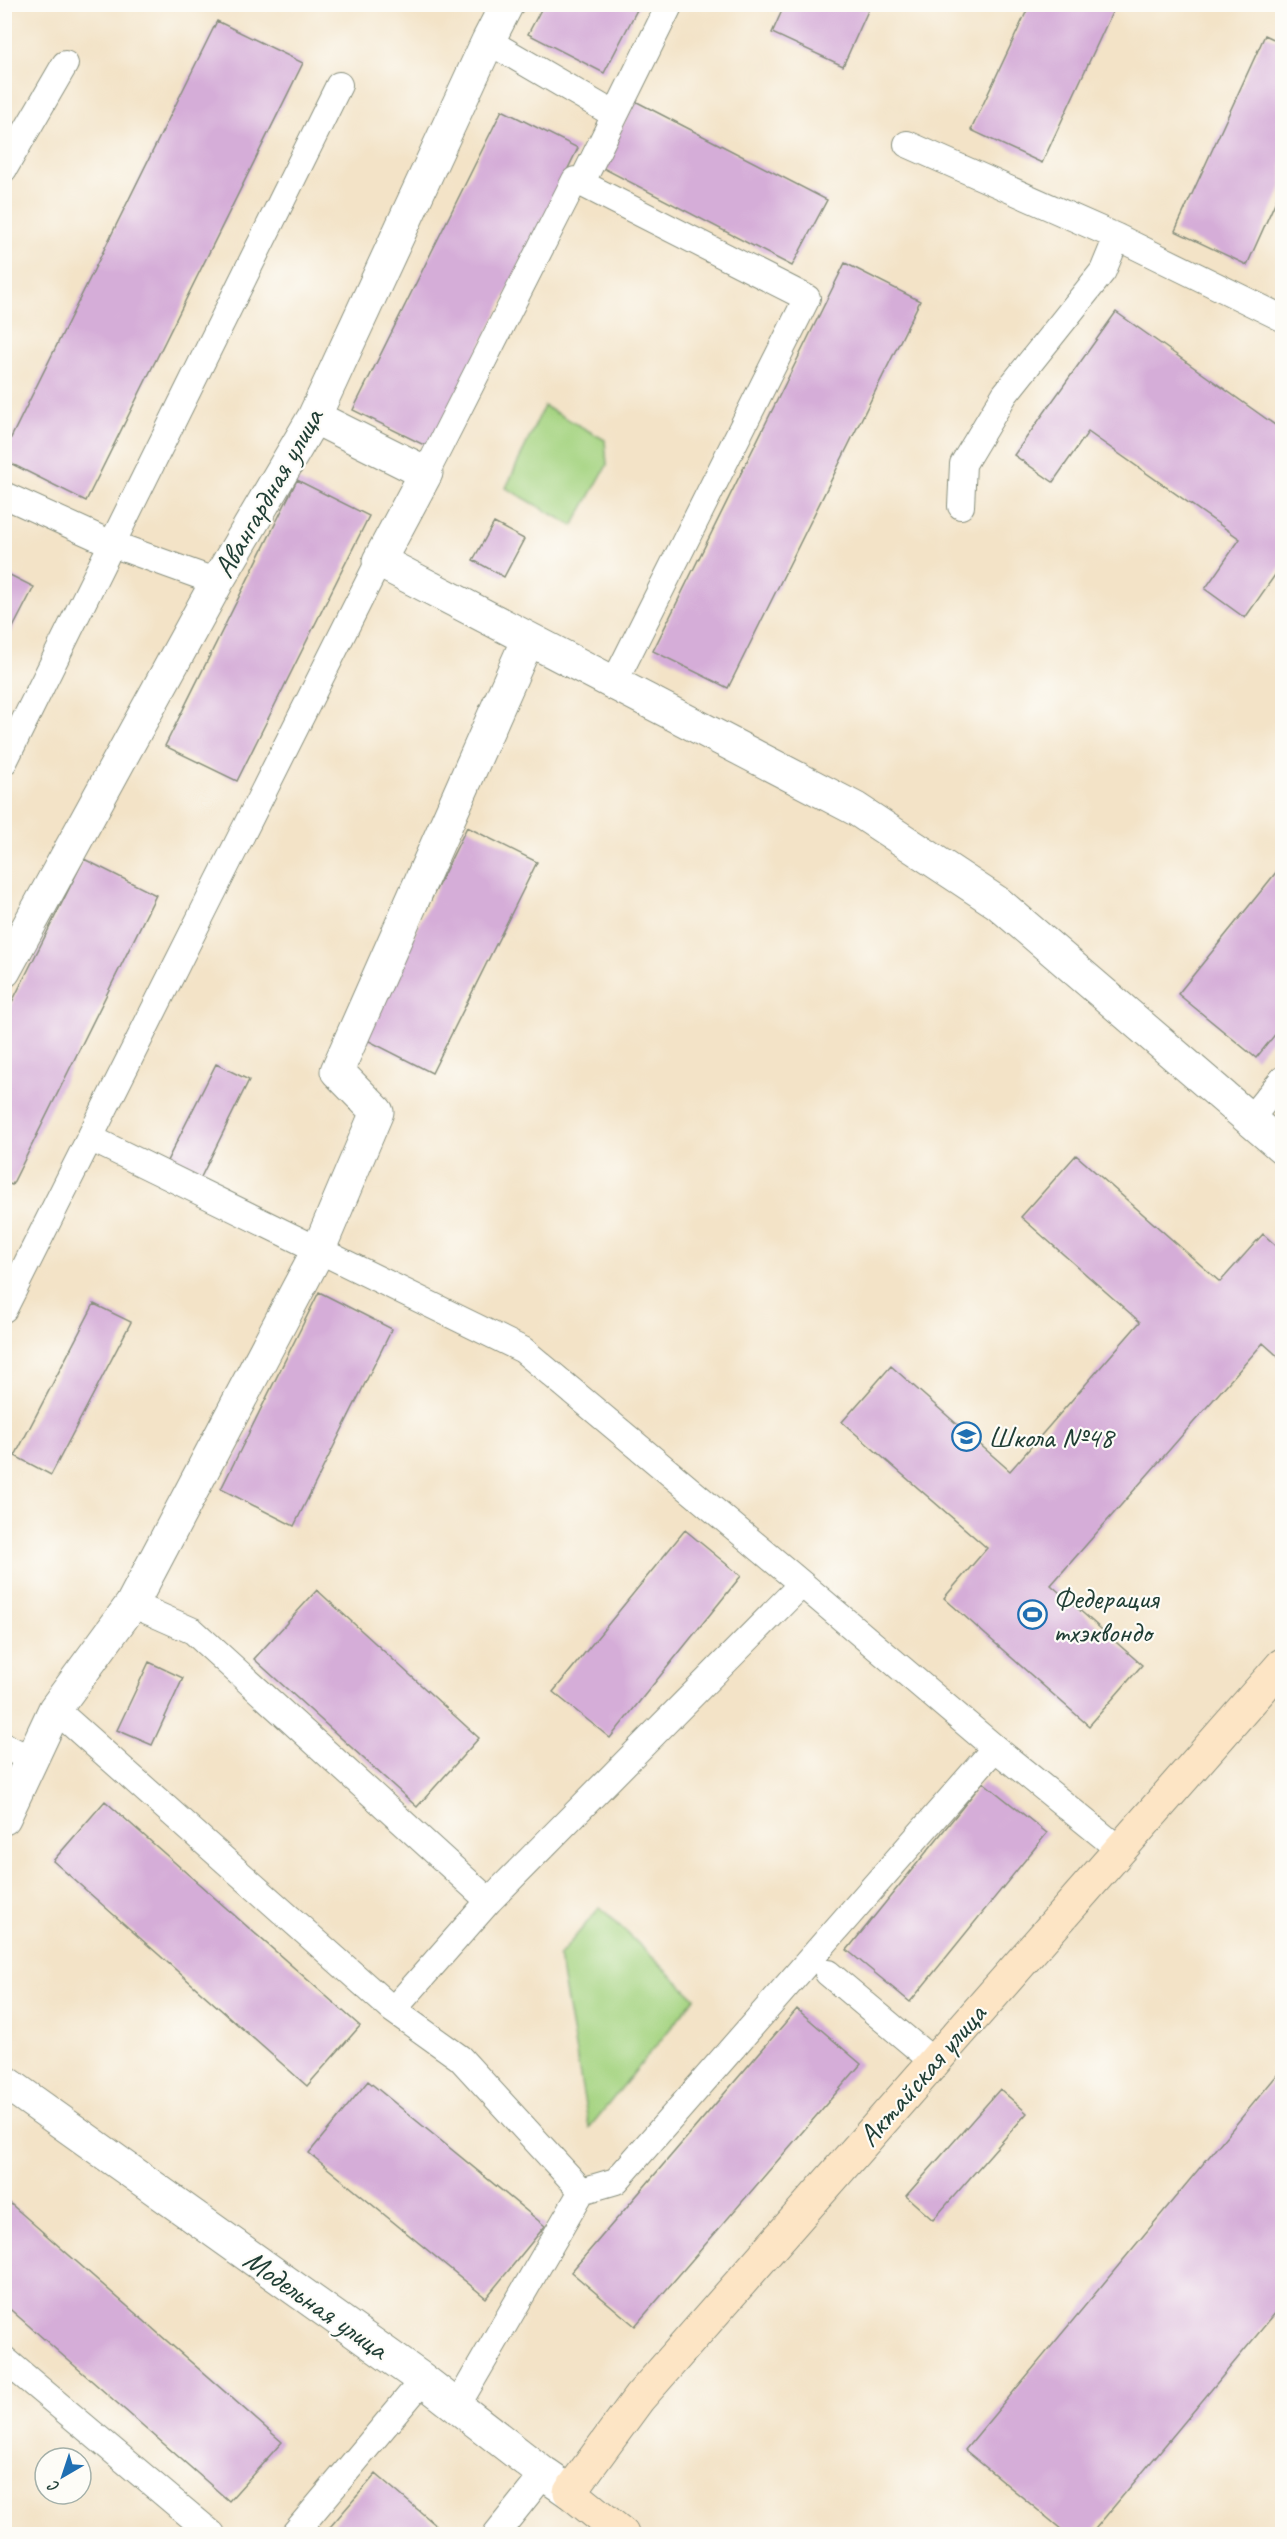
<svg xmlns="http://www.w3.org/2000/svg" width="1287" height="2539" font-family="Caveat,sans-serif">
<rect width="100%" height="100%" fill="#fdfcf7"/>
<filter id="ink" filterUnits="userSpaceOnUse"><feTurbulence type="fractalNoise" baseFrequency=".0167" numOctaves="2"/><feDisplacementMap in="SourceGraphic" scale="12" xChannelSelector="R" yChannelSelector="G"/><feConvolveMatrix kernelMatrix="1 2 1 2 8 2 1 2 1" color-interpolation-filters="sRGB"/></filter>
<filter id="wash" filterUnits="userSpaceOnUse"><feTurbulence type="fractalNoise" baseFrequency=".008" numOctaves="4" result="noise"/><feDisplacementMap in="SourceGraphic" scale="24" xChannelSelector="R" yChannelSelector="G"/><feGaussianBlur stdDeviation="1.35" result="paint"/><feColorMatrix in="noise" values="0 0 0 0 0 0 0 0 0 0 0 0 0 0 0 0 0 1.4 0 .05"/><feComposite in="paint" operator="in"/></filter>
<g filter="url(#wash)">
<rect width="100%" height="100%" fill="#f3e3c7"/>
<path fill="#a6d482" stroke="#62885b" stroke-width="1.5" d="M544 406 605 440 607 465 573 526 506 488Z
M600 1907 695 1998 589 2128 559 1956Z"/>
<g id="blocks">
<path fill="#d5add8" d="M544 4H640L604 73 528 34Z
M785 4H871L843 66 772 33Z
M1030 4H1116L1042 163 971 130Z
M217 21 303 63 86 501 4 460V452Z
M1265 35 1282 43V187L1247 265 1175 231Z
M635 101 827 200 792 266 601 167Z
M502 110 578 148 430 448 353 410Z
M845 263 920 301 728 688 653 651Z
M1116 312 1282 430V565L1245 618 1205 589 1240 539 1088 432 1053 482 1014 455Z
M297 480 369 516 237 781 165 746Z
M494 523 524 539 504 577 473 560Z
M4 572 34 587 4 645Z
M467 827 537 862 432 1073 363 1038Z
M84 859 156 895 12 1185 4 1182V1018Z
M1282 865V1026L1256 1058 1178 994Z
M216 1064 249 1080 199 1181 165 1165Z
M1076 1155 1220 1282 1263 1234 1282 1251V1360L1263 1343 1051 1585 1142 1665 1089 1726 944 1598 987 1548 842 1422 891 1366 1010 1471 1140 1322 1021 1217Z
M319 1292 392 1329 294 1526 221 1489Z
M94 1304 131 1322 51 1475 15 1456Z
M685 1530 741 1576 610 1738 553 1692Z
M317 1590 479 1738 417 1807 254 1659Z
M149 1662 183 1678 152 1745 117 1730Z
M983 1782 1047 1833 910 2002 847 1950Z
M105 1801 360 2026 307 2086 53 1861Z
M797 2009 861 2064 635 2326 571 2272Z
M1282 2069V2305L1091 2534H1067L965 2450Z
M368 2081 545 2226 486 2298 309 2153Z
M1000 2089 1027 2113 933 2220 906 2196Z
M4 2198 282 2442 229 2501 4 2304Z
M376 2474 437 2526 430 2534H324Z"/>
</g>
</g>
<g filter="url(#ink)">
<use href="#blocks" fill-opacity="0" stroke="#89907e" stroke-width="1.5"/>
<g fill="none" stroke-linecap="round" stroke-linejoin="round">
<defs>
<path id="lane" d="M488 41 615 115
M907 144 1117 237 1282 318
M4 169 65 64
M582 182 670 4
M426 473 575 180 807 298 614 683
M4 495 112 544 217 582
M961 506 963 464 1005 394 1103 271 1117 237
M4 762 339 85
M1250 1119 1282 1080
M90 1138 523 1350 802 1584
M4 1309 379 561
M132 1604 193 1631 489 1901
M55 1709 393 2010 460 2058 582 2191 457 2406
M4 1746 33 1760
M828 1973 934 2062
M393 2010 489 1901 802 1584 995 1748 1120 1850
M582 2191 616 2181 995 1748
M4 2359 212 2534
M294 2534 423 2380
M496 2534 544 2474"/>
<path id="street" d="M314 417 426 473 379 561 856 809 998 903 1282 1147
M4 971 217 582 314 417 488 41 507 4
M4 1818 55 1709 132 1604 318 1251 377 1112 337 1071 528 639
M4 2081 423 2380 544 2474 570 2492"/>
<path id="secondary" d="M622 2534 570 2492 639 2398 1282 1665"/>
</defs>
<use href="#lane" stroke="#89907e" stroke-width="28"/>
<use href="#street" stroke="#89907e" stroke-width="35"/>
<use href="#secondary" stroke="#89907e" stroke-width="35"/>
<use href="#lane" stroke="#fff" stroke-width="26"/>
<use href="#street" stroke="#fff" stroke-width="33"/>
<use href="#secondary" stroke="#fde5c5" stroke-width="33"/>
</g>
</g>
<defs>
<symbol id="school-ring" viewBox="-11 -11 22 22"><circle r="9.5" fill="#fdfcf7" stroke="#1f6fb2" stroke-width="1.5"/><path d="M0-5L7-2L0 1L-7-2ZM-4 1L0 2.5L4 1V4Q0 6-4 4Z" fill="#1f6fb2"/></symbol>
<symbol id="stadium-ring" viewBox="-11 -11 22 22"><circle r="9.5" fill="#fdfcf7" stroke="#1f6fb2" stroke-width="1.5"/><path d="M0-5a6.5 5 0 1 0 0 10a6.5 5 0 1 0 0-10ZM-3.5-1.8h7v3.6h-7Z" fill="#1f6fb2"/></symbol>
</defs>
<g fill-rule="evenodd">
<use href="#school-ring" x="950" y="1420" width="33" height="33"/>
<use href="#stadium-ring" x="1016" y="1598" width="33" height="33"/>
</g>
<g text-anchor="middle" stroke-width="4.5" stroke-linejoin="round" paint-order="stroke">
<g font-size="30" fill="#1f3d34" stroke="#fdfcf7">
<text transform="translate(268 493) rotate(-60)" y="10">Авангардная улица</text>
<text transform="translate(922 2075) rotate(-49)" y="10">Актайская улица</text>
<text transform="translate(316 2304) rotate(35)" y="10">Модельная улица</text>
</g>
<g font-size="30" fill="#1f3d34" stroke="#fdfcf7" text-anchor="start">
<text x="988" y="1447">Школа №48</text>
<text x="1053" y="1608">Федерация<tspan x="1053" dy="34">тхэквондо</tspan></text>
</g>
</g>
<rect width="1287" height="2539" fill="none" stroke="#fdfcf7" stroke-width="24"/>
<g transform="translate(63 2476) rotate(219)"><circle r="28" fill="#fdfcf7" stroke="#a4b0a9" stroke-width="1.5"/>
<path d="M0-4.5L10 22L0 15L-10 22Z" fill="#1f6fb2"/>
<text y="-9" font-size="16" font-weight="bold" text-anchor="middle" fill="#1f3d34">С</text>
</g>
</svg>
